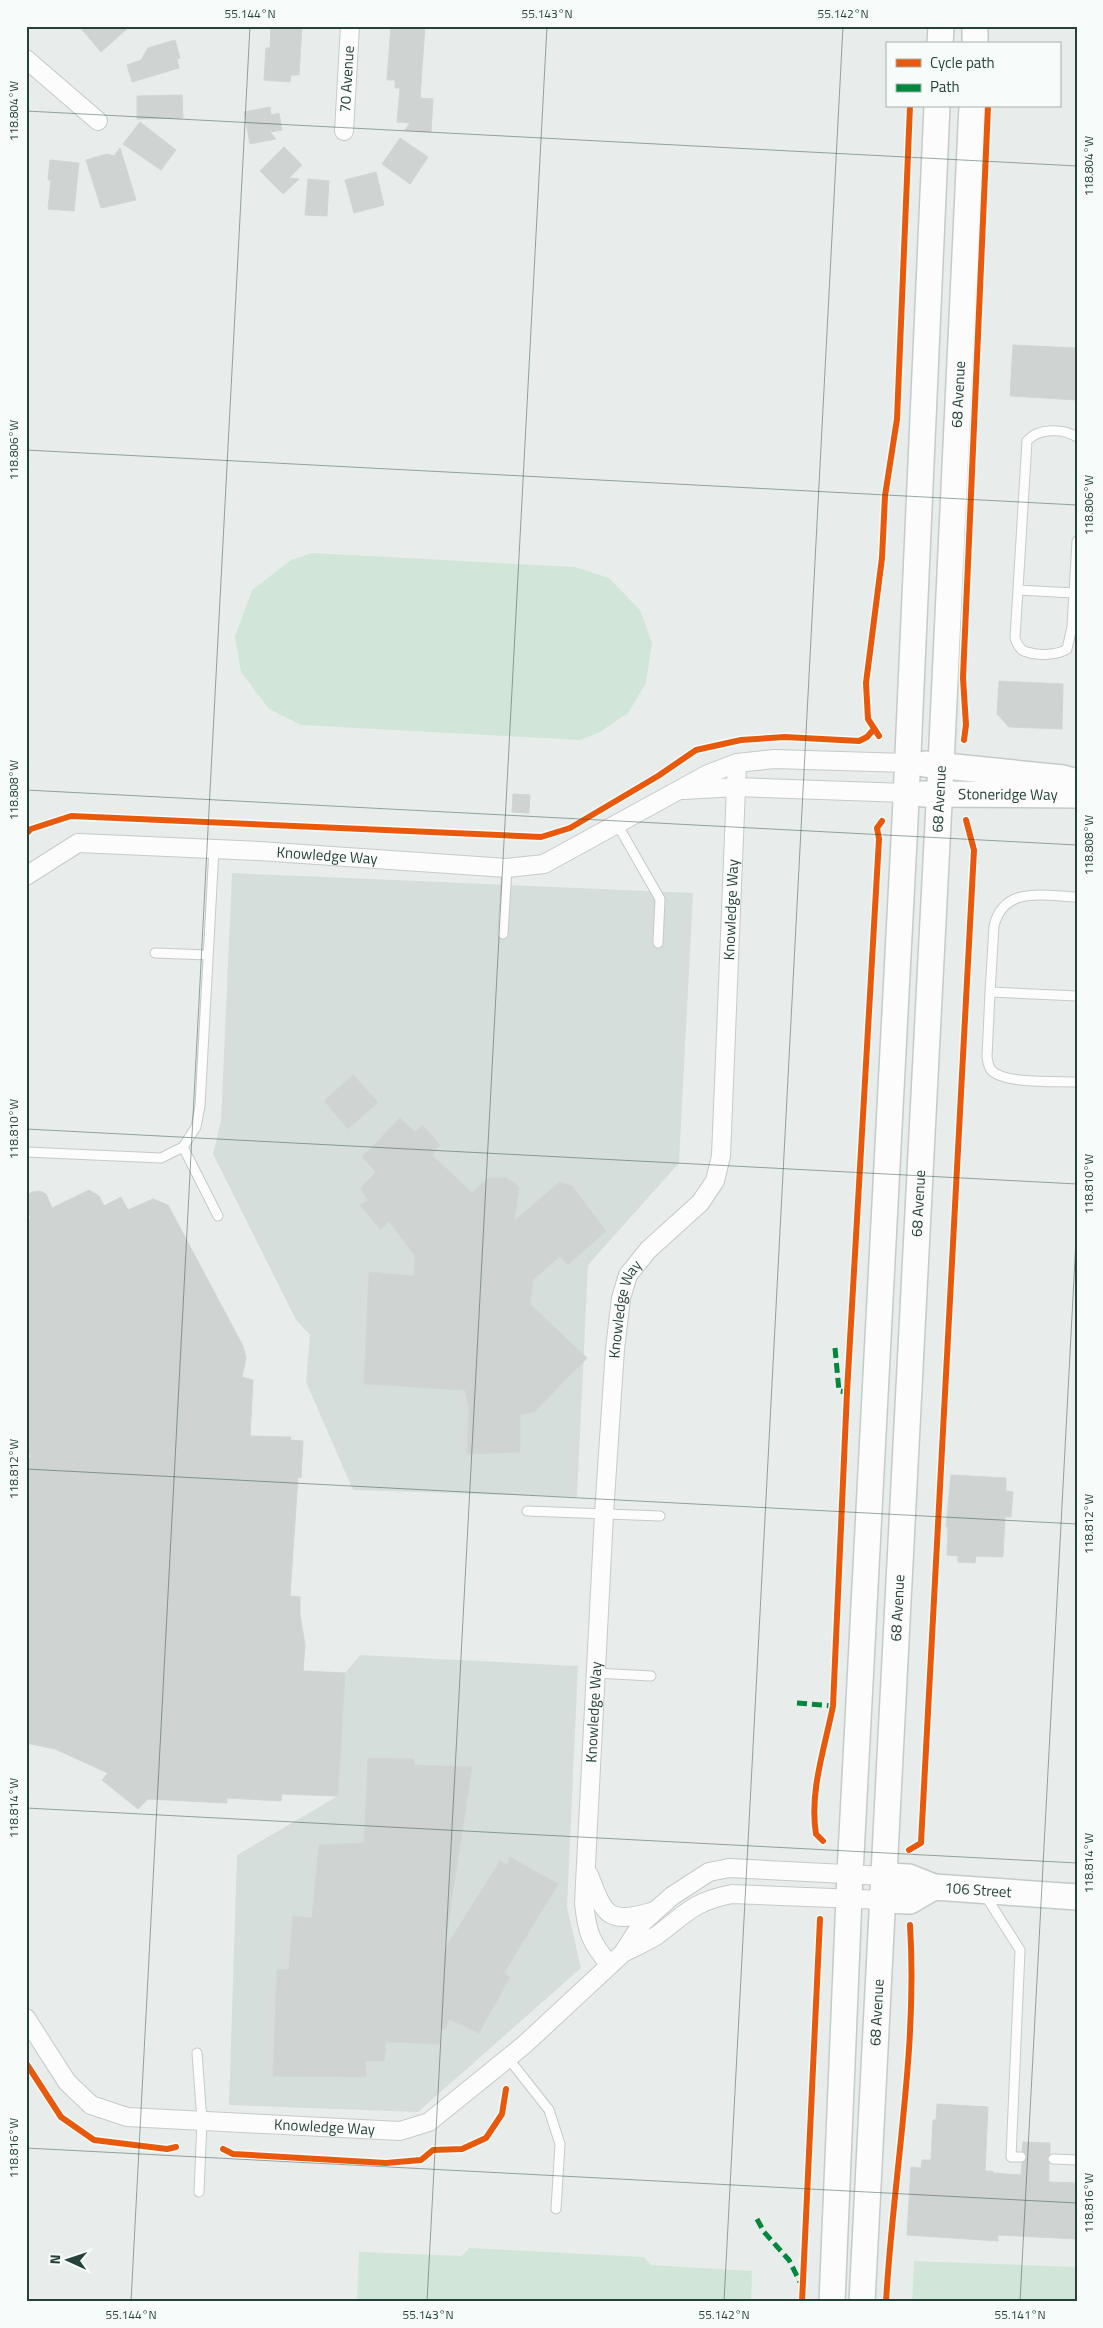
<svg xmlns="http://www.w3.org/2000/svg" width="1103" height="2328" font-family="'Titillium Web',sans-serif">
<rect width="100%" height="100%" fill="#e8edeb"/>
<path fill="#d6dedb" d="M232 873 693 893 679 1163 588 1265 577 1497 353 1490 306 1382 310 1335 296 1320 213 1154 221 1121Z
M360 1655 578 1666 567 1907 581 1968 418 2112 229 2105 237 1855 338 1796 345 1673Z"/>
<path fill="#d1e6d8" d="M312 553 575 567 609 578 640 610 652 643 646 683 628 713 600 732 580 740 301 725 269 709 241 672 235 636 252 590 291 560Z
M469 2248 644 2257 651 2265 752 2271 751 2302H357L359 2252 462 2256Z
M914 2261 1077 2267V2302H912Z"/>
<path fill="#cfd4d2" stroke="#d1d6d4" d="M79 26H130L101 52Z
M271 26H302L299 75H291L290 82 264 80 266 48H270Z
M391 26H425L420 98 433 99 431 132 405 130 410 123 397 122 400 88H395V80H387Z
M175 40 180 58 177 59 179 68 132 82 127 65 141 60 148 48Z
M182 95 183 118 137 119V96Z
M270 107 271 115 279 113 282 130 270 132 276 139 250 144 244 112Z
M140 122 176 150 161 170 123 144Z
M400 138 428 157 410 184 382 164Z
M284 147 302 165 289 178 299 179 283 194 260 171Z
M120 148 136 200 101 208 86 160 107 154 114 156Z
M50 160 79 163 74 211 48 209 51 180H48Z
M376 172 384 205 354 213 345 180Z
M308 179 329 181 327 216 305 215Z
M1013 345 1077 348V400L1010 396Z
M999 681 1063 684 1062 729 1009 727 997 714Z
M513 794 530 795 529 813 512 812Z
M353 1075 378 1102 348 1129 324 1101Z
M400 1118 415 1132 422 1125 440 1145 432 1155 472 1193 488 1178H506L515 1183 519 1188 514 1221 560 1182 572 1186 606 1231 568 1265 560 1256 533 1280 530 1304 587 1358 534 1412 520 1415V1452L467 1454 469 1409 465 1390 364 1384 369 1272 414 1276 415 1256 389 1221 381 1230 360 1205 368 1200 360 1189 376 1172 362 1157Z
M89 1190 99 1196 104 1206 121 1197 128 1210 153 1199 168 1205 243 1346 246 1358 242 1377 253 1380 250 1436 291 1437 290 1440 303 1441 301 1478 298 1477 290 1596 300 1597V1615L305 1645 303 1671 345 1673 338 1796 282 1794 281 1801 227 1798V1803L148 1799 138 1809 102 1780 108 1773 55 1749 26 1743V1460L31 1457 26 1447V1221L31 1218 26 1209V1196L32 1192 40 1191 46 1194 52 1208Z
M951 1475 1006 1478V1491L1013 1492 1011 1517H1005L1003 1557 976 1556 975 1563 958 1562V1556L947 1555 948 1527H946Z
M368 1758 414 1759V1765L472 1767 444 1950 500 1861 507 1865 510 1857 558 1884 504 1973 510 1977 479 2033 449 2019 445 2029 440 2028V2044L386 2042 384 2061H365L366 2077 273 2076 277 1969 289 1970 293 1916 312 1918 319 1845 364 1843Z
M937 2104 988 2107 985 2171H993V2173L1021 2175 1022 2163 1027 2157 1022 2151 1023 2142 1050 2143V2154L1047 2159 1049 2164V2182L1077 2183V2239L998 2235V2241L907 2235 911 2167 921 2168 922 2160H931L933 2120H936Z"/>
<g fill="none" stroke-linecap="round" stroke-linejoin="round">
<defs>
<path id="lane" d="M1077 437C1063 428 1038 428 1027 441L1015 638C1017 644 1020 651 1027 652 1038 656 1058 655 1067 649L1072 627 1077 541
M1018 590 1074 593
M617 824 660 899 658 943
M1077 897C1044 896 1004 885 994 926L990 992 1077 996
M503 934 507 868
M155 953 208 955
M990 992 987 1057C988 1062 988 1067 992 1071 1006 1084 1057 1081 1077 1082
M183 1147 218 1216
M26 1152 161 1158 183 1147 196 1127 200 1106 214 849
M527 1511 660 1516
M595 1673 651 1676
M985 1895 1020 1950 1011 2157H1021
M197 2053 202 2121 199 2192
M508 2058 549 2110 560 2144 556 2209
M1053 2159 1077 2160"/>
<g id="street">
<path d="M26 59 98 121"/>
<path id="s1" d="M344 131 350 26"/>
<path d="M683 790 737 787 906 793"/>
<path id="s2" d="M26 876 78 843 259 851 507 868 544 864 708 774 737 763 774 759 907 763"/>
<path d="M589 1875C605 1918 609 1924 655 1911"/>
<path d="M625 1952C635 1947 646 1942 656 1936 687 1913 692 1902 732 1894L883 1900"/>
<path id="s3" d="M610 1965C591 1943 587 1933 584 1903L604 1514 615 1349 621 1298 628 1275 648 1250 700 1203 715 1181 721 1156 737 763"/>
<path id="s4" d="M26 2018 67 2082 91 2105 127 2117 400 2131 429 2122 524 2045 623 1953 643 1922 672 1896 709 1872 729 1868 884 1876"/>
</g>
<g id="secondary">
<path d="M940 44 941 26"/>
<path d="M975 44V26"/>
<path d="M925 764 1063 778 1077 782"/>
<path id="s5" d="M923 794 1077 795"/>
<path d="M884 1876 909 1877 934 1887"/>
<path id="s6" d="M883 1900 910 1901 934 1887 1077 1897"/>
<path d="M832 2302 850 1874 905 821 937 106"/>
<path id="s7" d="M862 2302 941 765 972 106"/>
</g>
</defs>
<use href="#lane" stroke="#c5cac8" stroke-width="11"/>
<use href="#street" stroke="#c5cac8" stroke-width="20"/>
<use href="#secondary" stroke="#c3cbc8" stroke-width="28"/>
<use href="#lane" stroke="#fcfcfc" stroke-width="9"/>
<use href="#street" stroke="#fcfcfc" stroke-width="18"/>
<use href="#secondary" stroke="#fcfcfc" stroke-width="25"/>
<path stroke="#00873e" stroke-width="5" stroke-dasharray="10 5" stroke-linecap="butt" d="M835 1348 839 1391 847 1392
M797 1703 833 1706
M757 2219 764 2232 789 2260 800 2282"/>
<defs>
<path id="cycleway" d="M879 736 868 719 866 683 882 558 885 496 897 419 910 106
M964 740 966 725 963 678 988 106
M26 834 31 829 71 816 541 837 570 828 658 776 696 750 741 740 785 737 859 741 867 737 874 729
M823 1841 816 1834C809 1792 825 1747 833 1706L847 1392 879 839 877 828 882 821
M909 1850 921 1843 974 850 966 820
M26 2063 61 2117 94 2140 167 2149 176 2147
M223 2149 233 2154 386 2163 421 2160 433 2150 462 2149 486 2138 502 2114 506 2089
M802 2302 820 1919
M886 2302C893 2176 918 2051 910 1925"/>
</defs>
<use href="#cycleway" stroke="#f7fbf9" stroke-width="9"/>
<use href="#cycleway" stroke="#e8590c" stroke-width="6"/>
</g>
<path fill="none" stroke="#24423a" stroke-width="1" stroke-opacity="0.45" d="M26 111 1077 166M26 450 1077 505M26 790 1077 845M26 1129 1077 1184M26 1469 1077 1524M26 1808 1077 1863M26 2148 1077 2203M131 2302 250 26M427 2302 547 26M724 2302 843 26M1020 2302 1077 1221"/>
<g text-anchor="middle" stroke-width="4.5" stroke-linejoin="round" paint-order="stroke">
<g font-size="15" fill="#24423a" stroke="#f7fbf9">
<text dy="5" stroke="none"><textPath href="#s1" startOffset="52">70 Avenue</textPath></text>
<text dy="5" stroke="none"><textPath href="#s7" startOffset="1910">68 Avenue</textPath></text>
<text dy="5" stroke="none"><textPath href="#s5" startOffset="85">Stoneridge Way</textPath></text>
<text dy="5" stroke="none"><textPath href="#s7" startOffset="1505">68 Avenue</textPath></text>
<text dy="5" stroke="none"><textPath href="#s2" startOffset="311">Knowledge Way</textPath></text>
<text dy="5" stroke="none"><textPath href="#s3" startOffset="1100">Knowledge Way</textPath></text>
<text dy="5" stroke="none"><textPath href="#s7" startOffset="1100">68 Avenue</textPath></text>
<text dy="5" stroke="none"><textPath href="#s3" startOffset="665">Knowledge Way</textPath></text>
<text dy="5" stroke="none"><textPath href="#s7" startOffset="695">68 Avenue</textPath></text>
<text dy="5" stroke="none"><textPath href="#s3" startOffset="260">Knowledge Way</textPath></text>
<text dy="5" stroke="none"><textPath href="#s6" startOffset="99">106 Street</textPath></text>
<text dy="5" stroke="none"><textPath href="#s7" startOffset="290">68 Avenue</textPath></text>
<text dy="5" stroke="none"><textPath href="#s4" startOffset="345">Knowledge Way</textPath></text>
</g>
</g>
<rect width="1103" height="2328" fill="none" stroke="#f7fbf9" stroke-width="55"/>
<rect x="886" y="42" width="175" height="65" fill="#f7fbf9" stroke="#a3b1ad"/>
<rect x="896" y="59" width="25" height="8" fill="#e8590c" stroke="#a3b1ad"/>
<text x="930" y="68" font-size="15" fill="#24423a">Cycle path</text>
<rect x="896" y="84" width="25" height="8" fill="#00873e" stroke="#a3b1ad"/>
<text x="930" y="92" font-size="15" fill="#24423a">Path</text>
<g transform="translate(68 2260) rotate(273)" stroke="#f7fbf9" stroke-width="4" paint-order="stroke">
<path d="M0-4L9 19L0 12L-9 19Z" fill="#24423a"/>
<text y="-8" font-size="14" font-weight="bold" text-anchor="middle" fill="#24423a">N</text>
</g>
<rect x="28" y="28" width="1048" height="2272" fill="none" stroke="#24423a" stroke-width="2"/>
<g font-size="12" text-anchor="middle" fill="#24423a">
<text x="250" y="18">55.144°N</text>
<text x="547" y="18">55.143°N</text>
<text x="843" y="18">55.142°N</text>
<text transform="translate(14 111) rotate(-90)" y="4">118.804°W</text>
<text transform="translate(1089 166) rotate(-90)" y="4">118.804°W</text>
<text transform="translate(14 450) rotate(-90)" y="4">118.806°W</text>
<text transform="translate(1089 505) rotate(-90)" y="4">118.806°W</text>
<text transform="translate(14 790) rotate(-90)" y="4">118.808°W</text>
<text transform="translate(1089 845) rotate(-90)" y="4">118.808°W</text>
<text transform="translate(14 1129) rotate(-90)" y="4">118.810°W</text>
<text transform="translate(1089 1184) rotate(-90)" y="4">118.810°W</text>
<text transform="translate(14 1469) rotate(-90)" y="4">118.812°W</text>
<text transform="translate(1089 1524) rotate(-90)" y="4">118.812°W</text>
<text transform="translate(14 1808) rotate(-90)" y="4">118.814°W</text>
<text transform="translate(1089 1863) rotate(-90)" y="4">118.814°W</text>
<text transform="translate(14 2148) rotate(-90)" y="4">118.816°W</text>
<text transform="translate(1089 2203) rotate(-90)" y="4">118.816°W</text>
<text x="131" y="2319">55.144°N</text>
<text x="428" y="2319">55.143°N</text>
<text x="724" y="2319">55.142°N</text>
<text x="1020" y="2319">55.141°N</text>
</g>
</svg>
